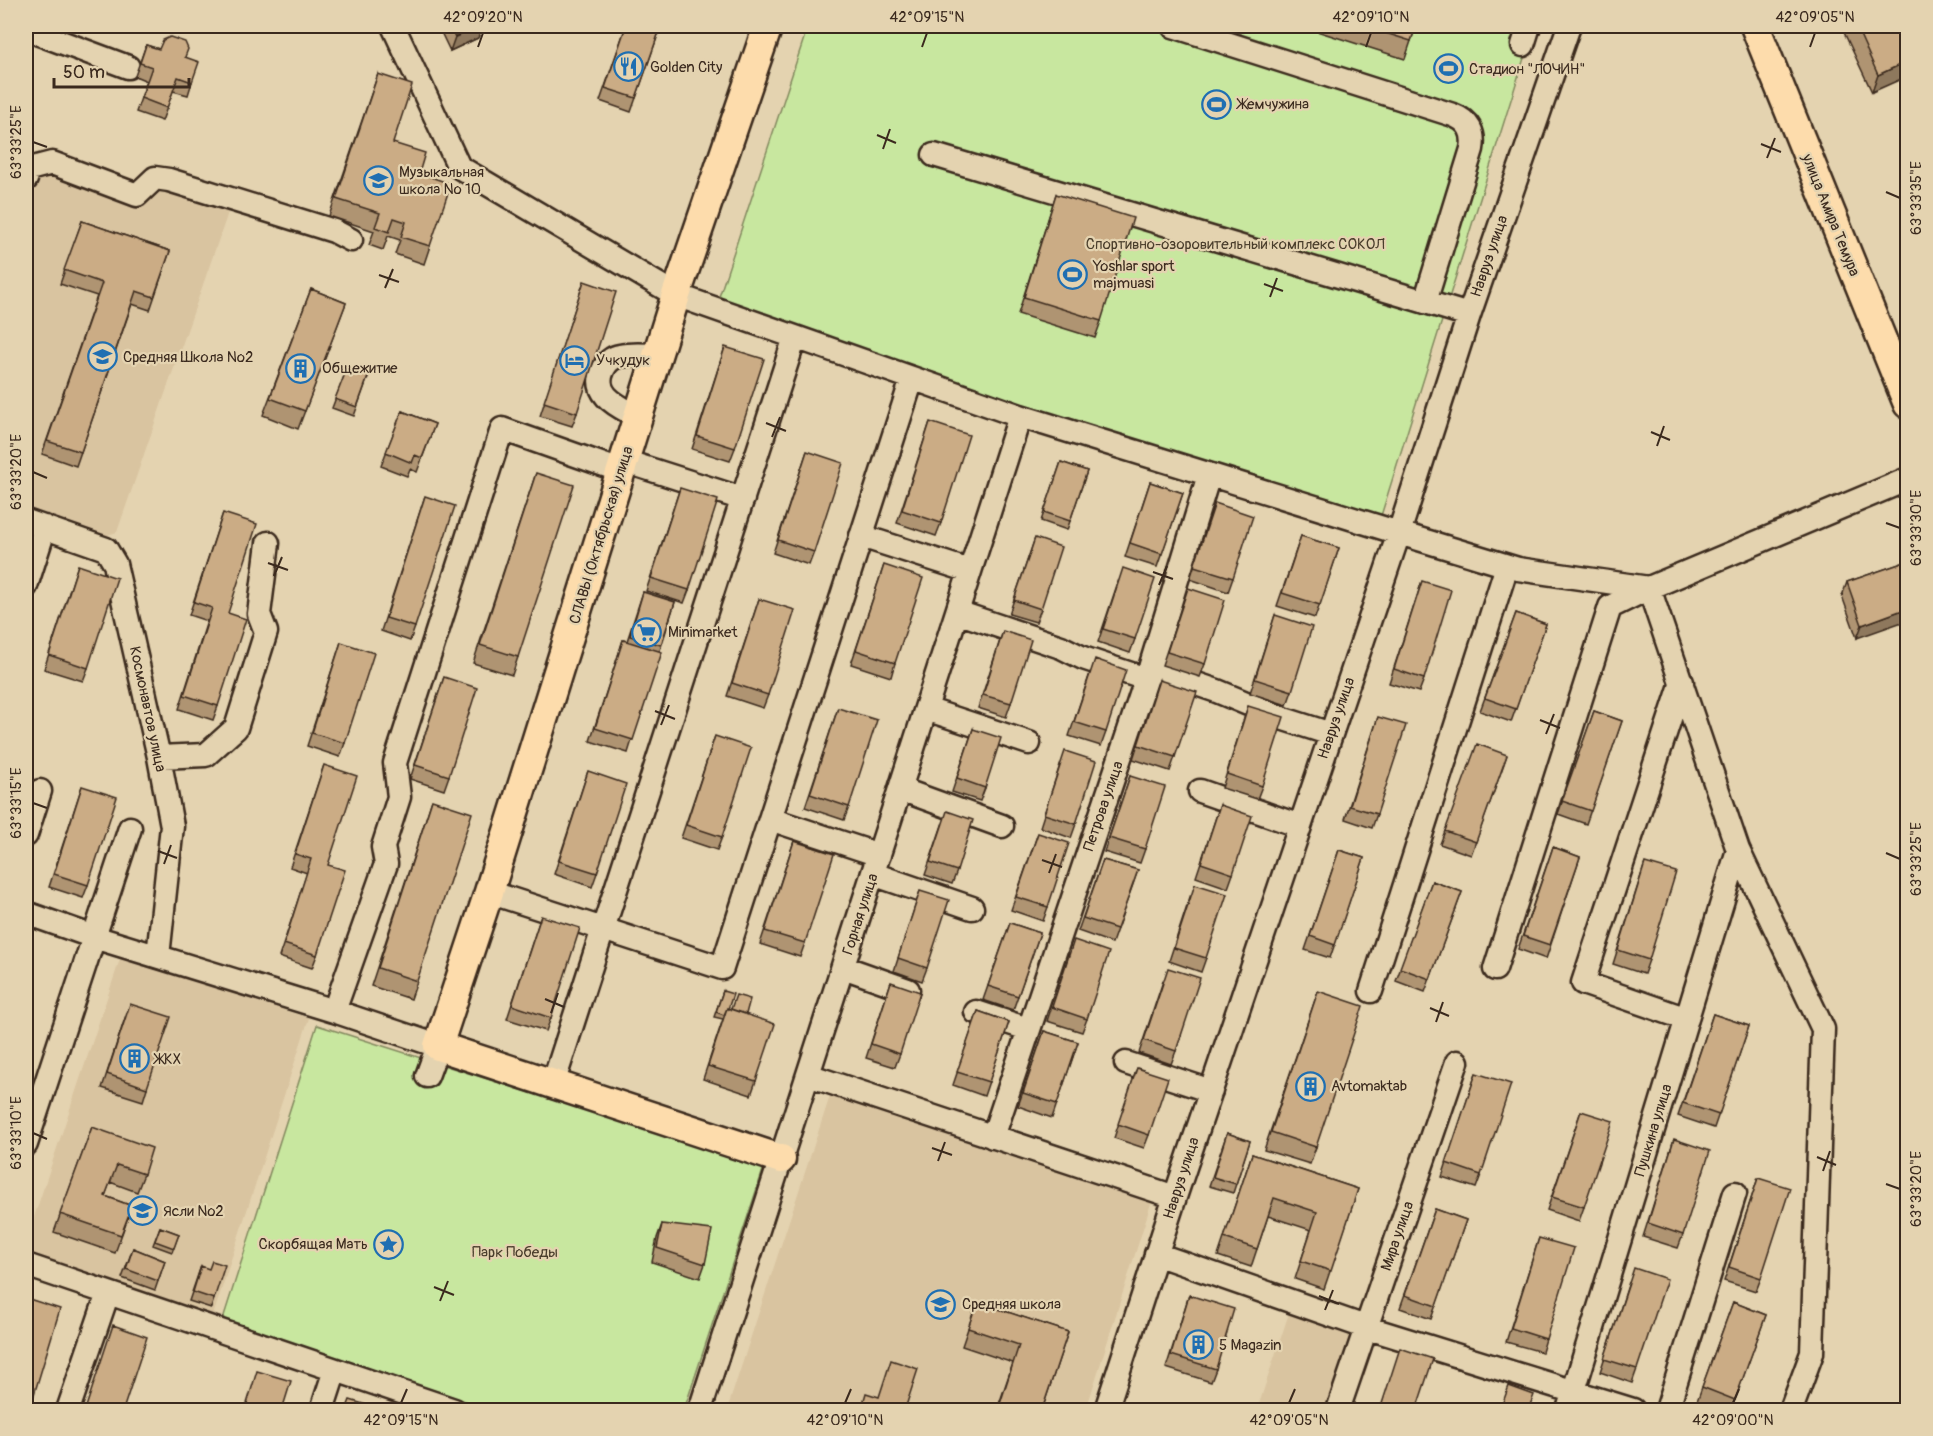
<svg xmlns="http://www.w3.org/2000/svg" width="1933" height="1436" font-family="Pangolin,sans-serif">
<rect width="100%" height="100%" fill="#e4d3b0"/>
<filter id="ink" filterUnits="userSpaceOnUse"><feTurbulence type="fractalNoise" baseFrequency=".0167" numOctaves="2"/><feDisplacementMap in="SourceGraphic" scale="12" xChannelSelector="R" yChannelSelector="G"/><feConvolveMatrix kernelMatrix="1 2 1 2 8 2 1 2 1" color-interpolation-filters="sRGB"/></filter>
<g filter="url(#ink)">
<path fill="#d9c4a0" d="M48 172 153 187 230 207 117 532 104 536 26 508V194L30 182Z
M121 956 309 1018 210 1325 26 1262V1241Z
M830 1096 1153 1197 1086 1410H727Z
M1291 1307 1360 1330 1334 1410H1257Z"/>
<path fill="#c8e79f" stroke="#82885e" stroke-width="1.5" d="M808 26H1534L1380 519 964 389 718 300Z
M317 1025 764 1167 684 1410H492L223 1319Z"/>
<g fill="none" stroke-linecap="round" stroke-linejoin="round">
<defs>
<path id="minor" d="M393 26 459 167 676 295 1020 416 1399 533 1518 569 1649 588
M1173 26 1453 115C1469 121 1475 133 1472 149L1425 302
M26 29 128 67
M1523 45 1529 26
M934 155 1469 315
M26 179 29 169 52 163 137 195 155 178 169 180 334 231 351 240
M638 417C621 407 591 396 603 370 606 363 612 357 620 356 632 353 646 355 658 355
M624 461 743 499
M26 521 106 549 115 564 159 757 172 826 158 956
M861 536 970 571
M26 586 45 527
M1649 588 1738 850 1823 1029 1812 1353 1791 1410
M957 612 1061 647 1083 658 1146 679
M1150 668 1217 691 1284 719 1331 734
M1682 682 1583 983 1687 1019
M926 709 1029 743
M159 757 206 755 236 728 266 632 259 614 268 543
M900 789 1002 826
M1200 791 1300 826
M770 819 879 855
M130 828 94 937 334 1011 438 1046 427 1076
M26 835 40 791
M873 874 972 908
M489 892 603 929 795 337
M26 913 94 937 26 1144
M843 967 908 990
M1495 969 1610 607 1649 588 1908 479
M1371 991 1507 566
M334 1011 386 864 383 847 399 797 395 763 502 429 621 471
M976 1012 1028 1029
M1126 1063 1211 1091
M808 1075 1175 1197
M553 1084 603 929 722 968 912 379
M993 1137 1150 668 1209 475
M1156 1254 1365 1327 1633 1410
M26 1265 454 1410
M68 1410 108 1293
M322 1410 335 1370
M700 1410 1020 416
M1106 1410 1175 1197 1399 533 1469 315 1569 26
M1338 1410 1457 1062
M1568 1410 1738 850
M1667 1410 1735 1193"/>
<path id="major" d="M768 26 676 295 489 892 438 1046 781 1159
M1755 26 1908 404"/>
</defs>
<use href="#minor" stroke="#3b2a1e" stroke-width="27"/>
<use href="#major" stroke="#3b2a1e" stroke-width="33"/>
<use href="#minor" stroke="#e4d3b0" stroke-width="22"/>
<use href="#major" stroke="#fddcac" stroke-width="28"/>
</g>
<path fill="#af9472" stroke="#3b2a1e" stroke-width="1.5" d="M438 26H483L478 38 450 51Z
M626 26H661L631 112 600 101Z
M1301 26H1416L1405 59Z
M1841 26H1908L1872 92Z
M146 45 185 57 192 82 188 95 173 91 162 121 136 112 147 81 135 76Z
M378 74 393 143 419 173 430 246 424 264 395 254 400 240 388 236 383 250 369 245 374 231 329 216Z
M1056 194 1101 321 1095 338 1018 314Z
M82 221 170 251 150 310 132 304 76 466 42 454 97 296 60 284Z
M584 281 577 413 572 426 540 416Z
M311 289 346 303 298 429 263 415Z
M725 347 735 448 730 461 692 449Z
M348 366 369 374 354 416 332 408Z
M402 411 435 424 417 472 410 469 407 476 381 466Z
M930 422 941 523 936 536 897 523Z
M807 451 814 552 809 565 773 553Z
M1061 462 1087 471 1067 530 1041 521Z
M536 473 518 657 512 675 473 663Z
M1150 482 1183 493 1157 567 1125 557Z
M680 488 689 590 684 603 646 591Z
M425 496 415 627 410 641 381 631Z
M223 513 228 613 218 706 213 720 179 709 207 621 189 615Z
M1210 517 1233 578 1228 592 1190 579Z
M1301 536 1339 548 1315 618 1277 606Z
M1035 538 1041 609 1036 622 1009 614Z
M1908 561 1857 638 1842 596 1847 582Z
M78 565 88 668 83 681 44 669Z
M884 565 895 663 891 677 851 664Z
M1422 581 1424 679 1419 692 1389 683Z
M1118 582 1135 639 1130 653 1098 642Z
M1188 588 1205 664 1200 677 1162 665Z
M643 592 675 602 628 753 590 741 619 653 623 640 627 641Z
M759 599 768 695 763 708 727 696Z
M1516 613 1546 624 1511 722 1480 711Z
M1275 615 1292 691 1287 705 1250 693Z
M1003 631 1011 703 1006 717 978 708Z
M341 642 345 743 340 757 307 746Z
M1090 673 1106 732 1101 746 1069 736Z
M444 677 449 776 444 790 410 779Z
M1159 680 1175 757 1170 771 1133 759Z
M1248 706 1262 786 1257 799 1222 788Z
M838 708 849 807 844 820 805 807Z
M1594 711 1622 721 1586 824 1558 814Z
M1378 717 1377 814 1372 828 1345 819Z
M973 729 985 788 980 801 952 792Z
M715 736 722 837 717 850 681 838Z
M1507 755 1471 855 1440 844 1445 831Z
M324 765 328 865 317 955 312 968 279 957 307 873 290 867Z
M1060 765 1076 824 1071 838 1040 827Z
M588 771 597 873 592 887 554 874Z
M1130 776 1145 849 1140 863 1104 852Z
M82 786 88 885 83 898 49 887Z
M432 800 417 981 411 999 371 986Z
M1220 805 1233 874 1228 888 1196 877Z
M942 825 957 871 952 884 925 875Z
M1038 833 1048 907 1043 921 1011 910Z
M794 841 805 943 800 957 760 944Z
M1553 847 1580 857 1546 959 1518 949Z
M1339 850 1364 858 1330 958 1305 950Z
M1103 860 1138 870 1112 943 1078 931Z
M1645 863 1649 960 1644 974 1613 964Z
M1432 881 1462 892 1425 992 1396 981Z
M920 891 927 968 922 981 894 971Z
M1190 897 1206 958 1201 972 1169 961Z
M541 916 551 1018 546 1031 507 1019Z
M1010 923 1040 933 1013 1010 983 1000Z
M1069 954 1087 1019 1082 1032 1047 1021Z
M1163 981 1176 1051 1171 1064 1139 1053Z
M891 982 900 1054 895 1067 866 1058Z
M723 991 728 1009 746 1014 756 1081 751 1095 703 1079 723 1019 714 1017Z
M1318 991 1316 1147 1310 1164 1264 1150Z
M978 1011 1009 1022 984 1096 953 1085Z
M1713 1014 1749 1026 1714 1128 1678 1116Z
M125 1018 147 1088 143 1101 102 1088Z
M1044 1031 1078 1042 1052 1118 1018 1106Z
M1137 1068 1149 1135 1144 1148 1114 1138Z
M1476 1073 1481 1175 1476 1188 1442 1177Z
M1581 1111 1584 1207 1579 1221 1547 1210Z
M92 1127 144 1174 137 1192 110 1182 105 1196 132 1206 115 1253 54 1232Z
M1227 1133 1250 1141 1233 1193 1209 1186Z
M1674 1139 1683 1235 1678 1248 1643 1237Z
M1252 1154 1358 1189 1324 1289 1295 1279 1311 1230 1268 1216 1251 1267 1218 1256Z
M1758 1178 1761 1278 1756 1291 1724 1281Z
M1435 1209 1466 1220 1431 1319 1400 1308Z
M662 1224 705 1264 700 1278 652 1262 657 1238Z
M160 1227 179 1234 172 1252 153 1245Z
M1539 1238 1546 1339 1542 1352 1506 1342Z
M133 1248 165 1261 155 1290 122 1278Z
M201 1266 214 1299 211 1308 189 1301Z
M1629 1282 1637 1369 1632 1383 1600 1372Z
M1189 1295 1216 1369 1211 1382 1166 1368Z
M26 1300 33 1398 28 1410H26Z
M977 1302 1068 1332 1042 1410H997L1013 1363 962 1346Z
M1733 1302 1766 1315 1731 1410H1723L1697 1401Z"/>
<path fill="#8e785d" stroke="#3b2a1e" stroke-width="1.5" d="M481 26H483L478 38 450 51 455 37Z
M1908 61V76L1872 92 1878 75Z
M1908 608V620L1857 638 1862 625Z"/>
<path fill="#cbac85" stroke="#3b2a1e" stroke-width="1.5" d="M449 26H481L455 37Z
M626 26H661L636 98 605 88Z
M1363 26H1416L1411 41Z
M1856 26H1908V61L1878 75Z
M170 37 185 42 188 49 185 57 199 62 192 82 178 77 167 108 141 98 152 67 140 63 146 45 159 49 163 40Z
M378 74 412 85 393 143 425 153 419 173 451 184 430 246 401 237 406 222 394 218 389 232 375 227 380 213 336 199Z
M1056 194 1133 218 1101 321 1024 297Z
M82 221 170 251 154 297 136 291 81 452 47 441 102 283 64 270Z
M584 281 616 292 577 413 544 402Z
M311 289 346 303 305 411 270 398Z
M725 347 764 359 735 448 697 436Z
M348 366 369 374 357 407 335 399Z
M402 411 435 424 422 458 415 455 412 463 386 452Z
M930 422 969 435 941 523 902 510Z
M807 451 843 463 814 552 778 540Z
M1061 462 1087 471 1070 521 1044 512Z
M536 473 574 485 518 657 480 645Z
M1150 482 1183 493 1162 554 1130 543Z
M680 488 718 500 689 590 651 578Z
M425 496 455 506 415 627 386 618Z
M1215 503 1253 516 1233 578 1194 566Z
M223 513 257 524 228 613 246 619 218 706 184 695 212 608 194 602Z
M1301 536 1339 548 1320 605 1282 593Z
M1035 538 1061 547 1041 609 1014 600Z
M1908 561V608L1862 625 1847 582Z
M78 565 117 578 88 668 49 655Z
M884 565 923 578 895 663 856 650Z
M1123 568 1155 579 1135 639 1103 629Z
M1422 581 1451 590 1424 679 1394 669Z
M1188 588 1225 600 1205 664 1167 652Z
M643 592 675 602 661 645 630 636Z
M759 599 795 610 768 695 732 683Z
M1516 613 1546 624 1516 709 1485 698Z
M1275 615 1312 627 1292 691 1255 679Z
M1003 631 1031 640 1011 703 983 695Z
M623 640 662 652 633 740 595 728Z
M341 642 374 653 345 743 312 733Z
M1095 659 1126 670 1106 732 1074 722Z
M444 677 477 688 449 776 415 765Z
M1159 680 1197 692 1175 757 1138 745Z
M1248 706 1284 717 1262 786 1227 774Z
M838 708 877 720 849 807 810 794Z
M1594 711 1622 721 1591 811 1562 801Z
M1378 717 1406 725 1377 814 1350 806Z
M973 729 1001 738 985 788 957 778Z
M715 736 751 748 722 837 686 825Z
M1477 744 1507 755 1476 842 1445 831Z
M1065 751 1096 761 1076 824 1044 814Z
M324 765 357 776 328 865 345 870 317 955 284 944 311 859 295 854Z
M588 771 626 784 597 873 559 861Z
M1130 776 1165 787 1145 849 1109 838Z
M82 786 117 797 88 885 54 874Z
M432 800 472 813 417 981 378 968Z
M1220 805 1252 816 1233 874 1201 863Z
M947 811 973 820 957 871 930 862Z
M1038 833 1069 843 1048 907 1016 897Z
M794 841 834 854 805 943 765 931Z
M1553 847 1580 857 1550 945 1523 936Z
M1339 850 1364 858 1335 945 1310 936Z
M1103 860 1138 870 1117 929 1083 918Z
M1645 863 1676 872 1649 960 1618 950Z
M1432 881 1462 892 1430 979 1400 968Z
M1195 884 1227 894 1206 958 1174 948Z
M920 891 949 900 927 968 898 958Z
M541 916 580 928 551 1018 512 1005Z
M1010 923 1040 933 1018 996 988 986Z
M1074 940 1109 952 1087 1019 1052 1007Z
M1168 968 1200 978 1176 1051 1144 1040Z
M891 982 920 992 900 1054 871 1044Z
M723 991 733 994 728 1009 727 1008 724 1015 716 1012Z
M1318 991 1363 1006 1316 1147 1271 1132Z
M736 995 750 999 746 1014 731 1009Z
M130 1004 171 1017 147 1088 107 1074Z
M727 1008 775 1024 756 1081 708 1066Z
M978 1011 1009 1022 989 1082 957 1072Z
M1713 1014 1749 1026 1719 1115 1683 1103Z
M1044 1031 1078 1042 1057 1104 1023 1093Z
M1137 1068 1168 1078 1149 1135 1118 1124Z
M1476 1073 1511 1084 1481 1175 1446 1163Z
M1581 1111 1613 1121 1584 1207 1552 1197Z
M92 1127 152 1148 144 1174 117 1165 105 1196 132 1206 121 1235 60 1214Z
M1227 1133 1250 1141 1236 1184 1213 1177Z
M1674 1139 1710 1151 1683 1235 1648 1223Z
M1252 1154 1358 1189 1331 1271 1301 1261 1317 1212 1274 1198 1257 1249 1224 1238Z
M1758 1178 1790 1188 1761 1278 1729 1267Z
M1435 1209 1466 1220 1436 1306 1405 1295Z
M662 1224 712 1230 705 1264 657 1248Z
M160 1227 179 1234 174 1248 155 1241Z
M1539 1238 1574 1248 1546 1339 1511 1328Z
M133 1248 165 1261 158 1281 126 1269Z
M212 1261 225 1265 214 1299 193 1292 201 1266 209 1269Z
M1634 1268 1667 1279 1637 1369 1604 1359Z
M1189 1295 1234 1309 1216 1369 1171 1355Z
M26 1298 60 1309 33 1398 26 1395Z
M977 1302 1068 1332 1042 1410H998L1019 1345 968 1328Z
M1733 1302 1766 1315 1735 1400 1702 1387Z
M113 1325 147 1337 123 1410H85Z
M1400 1348 1433 1359 1416 1410H1380Z
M891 1360 918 1369 906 1406 918 1410H861L866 1393 879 1397Z
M257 1371 291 1381 282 1410H245Z
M1509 1386 1534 1395 1528 1410H1500Z
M350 1400 383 1410H346Z"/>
</g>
<path fill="none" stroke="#3b2a1e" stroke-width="2" d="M478 47 483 33M922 47 927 33M1366 47 1371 33M1810 47 1815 33M877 135 896 143M33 142 47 147M1761 144 1781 152M883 149 890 129M1767 158 1775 138M1886 192 1900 198M379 275 399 282M1264 284 1283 291M385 288 393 269M1270 297 1277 278M766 423 786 431M1651 432 1670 440M772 437 780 417M1657 446 1664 426M33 472 47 478M1886 523 1900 528M268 563 288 570M1153 572 1173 579M274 576 282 557M1159 585 1167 566M655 711 675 719M1540 720 1560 728M661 725 669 705M1546 734 1554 714M33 803 47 808M158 851 177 858M1886 853 1900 859M1042 860 1062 867M164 864 171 845M1049 873 1056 854M545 999 564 1007M1430 1008 1449 1016M551 1013 558 993M1436 1022 1443 1002M33 1133 47 1139M932 1148 952 1155M1817 1157 1836 1165M938 1161 945 1142M1823 1171 1830 1151M1886 1184 1900 1189M434 1287 454 1295M1319 1296 1339 1304M440 1301 448 1281M1325 1310 1333 1290M401 1403 407 1389M845 1403 851 1389M1289 1403 1295 1389M1733 1403 1739 1389"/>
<defs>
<symbol id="restaurant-ring" viewBox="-11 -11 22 22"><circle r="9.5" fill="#e4d3b0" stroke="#1f6fb2" stroke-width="1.5"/><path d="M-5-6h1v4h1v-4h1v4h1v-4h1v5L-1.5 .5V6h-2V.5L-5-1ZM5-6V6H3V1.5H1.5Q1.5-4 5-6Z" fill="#1f6fb2"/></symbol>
<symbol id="stadium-ring" viewBox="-11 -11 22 22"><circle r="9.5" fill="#e4d3b0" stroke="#1f6fb2" stroke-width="1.5"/><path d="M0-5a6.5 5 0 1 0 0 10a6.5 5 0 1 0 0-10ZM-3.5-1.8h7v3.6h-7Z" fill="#1f6fb2"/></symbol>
<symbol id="school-ring" viewBox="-11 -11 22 22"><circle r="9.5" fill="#e4d3b0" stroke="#1f6fb2" stroke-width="1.5"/><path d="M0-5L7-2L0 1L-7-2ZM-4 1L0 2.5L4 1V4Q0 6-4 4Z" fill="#1f6fb2"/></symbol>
<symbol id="hotel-ring" viewBox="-11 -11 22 22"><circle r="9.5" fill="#e4d3b0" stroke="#1f6fb2" stroke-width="1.5"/><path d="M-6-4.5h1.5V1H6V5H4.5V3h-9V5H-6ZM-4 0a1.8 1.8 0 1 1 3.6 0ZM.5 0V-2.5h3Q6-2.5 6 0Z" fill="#1f6fb2"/></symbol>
<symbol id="building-ring" viewBox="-11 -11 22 22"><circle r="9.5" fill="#e4d3b0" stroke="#1f6fb2" stroke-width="1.5"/><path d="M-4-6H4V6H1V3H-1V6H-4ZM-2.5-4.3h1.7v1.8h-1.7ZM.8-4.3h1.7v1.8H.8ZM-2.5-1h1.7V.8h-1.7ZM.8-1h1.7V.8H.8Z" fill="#1f6fb2"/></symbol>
<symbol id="supermarket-ring" viewBox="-11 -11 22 22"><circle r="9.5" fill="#e4d3b0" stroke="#1f6fb2" stroke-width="1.5"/><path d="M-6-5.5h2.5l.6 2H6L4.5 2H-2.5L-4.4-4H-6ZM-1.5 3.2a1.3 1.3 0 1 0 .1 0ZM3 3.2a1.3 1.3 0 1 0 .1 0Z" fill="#1f6fb2"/></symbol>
<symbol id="sight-ring" viewBox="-11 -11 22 22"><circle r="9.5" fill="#e4d3b0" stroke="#1f6fb2" stroke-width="1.5"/><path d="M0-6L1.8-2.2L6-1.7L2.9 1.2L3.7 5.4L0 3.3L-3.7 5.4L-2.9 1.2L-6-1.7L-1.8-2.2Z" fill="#1f6fb2"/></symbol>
</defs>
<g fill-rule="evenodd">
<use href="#restaurant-ring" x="612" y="50" width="33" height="33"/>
<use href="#stadium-ring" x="1432" y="52" width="33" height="33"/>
<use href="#stadium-ring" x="1200" y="88" width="33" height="33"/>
<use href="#school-ring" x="362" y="164" width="33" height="33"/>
<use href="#stadium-ring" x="1056" y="258" width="33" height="33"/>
<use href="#school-ring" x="86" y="340" width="33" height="33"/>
<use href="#hotel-ring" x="558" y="344" width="33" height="33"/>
<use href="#building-ring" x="284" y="352" width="33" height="33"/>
<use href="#supermarket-ring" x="630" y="616" width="33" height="33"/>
<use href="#building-ring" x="118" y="1042" width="33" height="33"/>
<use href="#building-ring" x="1294" y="1070" width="33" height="33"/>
<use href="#school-ring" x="126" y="1194" width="33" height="33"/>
<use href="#sight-ring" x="372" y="1228" width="33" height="33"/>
<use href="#school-ring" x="924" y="1288" width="33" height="33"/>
<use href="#building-ring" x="1182" y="1328" width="33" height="33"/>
</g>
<g text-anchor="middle" stroke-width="4.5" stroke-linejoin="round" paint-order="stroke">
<g font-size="15" fill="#3b2a1e" stroke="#e4d3b0" text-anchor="start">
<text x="650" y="72">Golden City</text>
<text x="1469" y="74">Стадион "ЛОЧИН"</text>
<text x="1238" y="109">Жемчужина</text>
<text x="399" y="177">Музыкальная<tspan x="399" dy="17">школа № 10</tspan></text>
<text x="1093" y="271">Yoshlar sport<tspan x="1093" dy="17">majmuasi</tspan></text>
<text x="123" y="362">Средняя Школа №2</text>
<text x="596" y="365">Учкудук</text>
<text x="322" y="373">Общежитие</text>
<text x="668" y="637">Minimarket</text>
<text x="155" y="1064">ЖКХ</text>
<text x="1331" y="1091">Avtomaktab</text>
<text x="163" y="1216">Ясли №2</text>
<text x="368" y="1249" text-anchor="end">Скорбящая Мать</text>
<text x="962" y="1309">Средняя школа</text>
<text x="1219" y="1350">5 Magazin</text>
</g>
<g font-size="15" fill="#3b2a1e" stroke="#e4d3b0">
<text transform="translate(1831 215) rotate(68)" y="5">улица Амира Темура</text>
<text transform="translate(1489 256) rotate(-71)" y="5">Навруз улица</text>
<text transform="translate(601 535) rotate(-73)" y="5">СЛАВЫ (Октябрьская) улица</text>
<text transform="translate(148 709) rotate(78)" y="5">Космонавтов улица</text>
<text transform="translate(1336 718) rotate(-71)" y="5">Навруз улица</text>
<text transform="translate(1103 806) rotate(-71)" y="5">Петрова улица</text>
<text transform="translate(860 914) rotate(-72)" y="5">Горная улица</text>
<text transform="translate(1653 1130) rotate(-73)" y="5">Пушкина улица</text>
<text transform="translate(1181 1178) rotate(-72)" y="5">Навруз улица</text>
<text transform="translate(1397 1236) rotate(-71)" y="5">Мира улица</text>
</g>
<g font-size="15" fill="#493d2b" stroke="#e4d3b0">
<text x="1235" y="249">Спортивно-озоровительный комплекс СОКОЛ</text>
<text x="515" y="1257">Парк Победы</text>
</g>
</g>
<rect width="1933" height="1436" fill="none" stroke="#e4d3b0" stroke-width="66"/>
<path d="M54 78v9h135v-9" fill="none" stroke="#3b2a1e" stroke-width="3"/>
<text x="63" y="78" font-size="18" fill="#3b2a1e" stroke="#e4d3b0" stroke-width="4.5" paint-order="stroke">50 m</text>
<rect x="33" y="33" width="1867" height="1370" fill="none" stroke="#3b2a1e" stroke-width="2"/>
<g font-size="15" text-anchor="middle" fill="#3b2a1e">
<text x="483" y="22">42°09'20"N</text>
<text x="927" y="22">42°09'15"N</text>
<text x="1371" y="22">42°09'10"N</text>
<text x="1815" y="22">42°09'05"N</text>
<text transform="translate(16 142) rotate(-90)" y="5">63°33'25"E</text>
<text transform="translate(1916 198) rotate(-90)" y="5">63°33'35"E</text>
<text transform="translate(16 472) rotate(-90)" y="5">63°33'20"E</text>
<text transform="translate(1916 528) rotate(-90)" y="5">63°33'30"E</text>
<text transform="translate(16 803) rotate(-90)" y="5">63°33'15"E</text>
<text transform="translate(1916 859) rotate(-90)" y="5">63°33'25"E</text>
<text transform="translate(16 1133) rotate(-90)" y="5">63°33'10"E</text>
<text transform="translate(1916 1189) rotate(-90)" y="5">63°33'20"E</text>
<text x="401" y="1425">42°09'15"N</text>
<text x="845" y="1425">42°09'10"N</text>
<text x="1289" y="1425">42°09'05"N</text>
<text x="1733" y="1425">42°09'00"N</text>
</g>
</svg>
